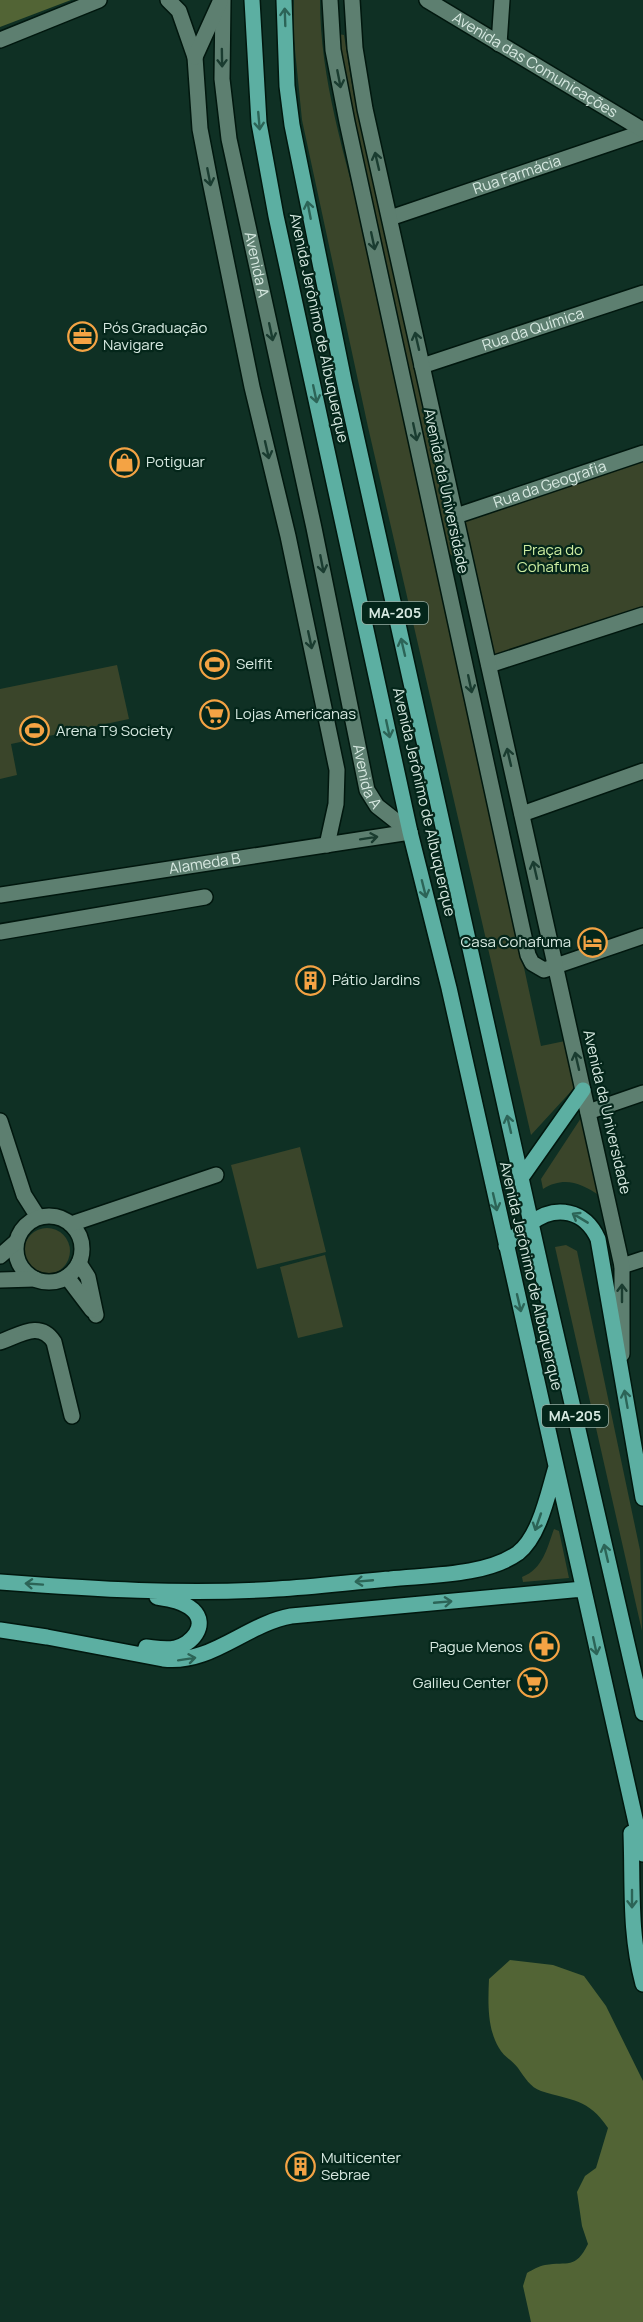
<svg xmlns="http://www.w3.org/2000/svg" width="643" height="2322" font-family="Manrope,sans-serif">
<rect width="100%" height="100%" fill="#0f3024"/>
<path fill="#3a452a" d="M294 0H320C320 79 345 157 365 234L541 1046 565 1041 575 1087 531 1135 368 427 302 120 293 30Z
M338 34 344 35 353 91 458 561 448 552 347 92Z
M643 451V612L491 658 458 507Z
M117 665 129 719 11 744 17 775 0 779V689Z
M581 1118 600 1196C581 1183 564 1176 543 1189L541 1179Z
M300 1147 326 1252 257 1269 231 1165Z
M24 1251a23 23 0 1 1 46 0a23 23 0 1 1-46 0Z
M566 1245 577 1251 640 1550 642 1631 555 1247Z
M325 1255 343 1327 298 1338 280 1267Z
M554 1529 559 1531 569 1578 523 1582 522 1577C543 1569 547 1548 554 1529Z"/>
<path fill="#526435" d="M0 0H71L0 27Z
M510 1960 553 1965 584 1976 606 2006 643 2081V2322H531L523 2286 527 2273C532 2270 539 2266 545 2265 568 2261 575 2270 588 2244L582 2226 577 2192 585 2176 596 2168 608 2128C588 2098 572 2101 541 2091 530 2087 525 2078 518 2068 513 2061 503 2056 499 2048 487 2028 488 2002 489 1979Z"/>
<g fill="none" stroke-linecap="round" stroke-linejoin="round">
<defs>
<g id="street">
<path d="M168 0 179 11 195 57 200 129 210 181 252 387 288 536 337 770 336 804 327 845"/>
<path id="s1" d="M223 0 222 79 229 139 314 528 367 790 377 806 410 832"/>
<path d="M499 44 502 0"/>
<path d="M195 57 220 2"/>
<path id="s2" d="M390 218 643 132"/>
<path id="s3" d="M422 366 643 293"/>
<path id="s4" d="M456 516 643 453"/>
<path d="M489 665 643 615"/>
<path d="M522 814 643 771"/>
<path d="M0 932 205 897"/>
<path d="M588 1112 643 1093"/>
<path d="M0 1121 24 1195 38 1217"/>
<circle cx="49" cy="1249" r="33"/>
<path d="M71 1224 216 1175"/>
<path d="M0 1256 16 1242"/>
<path d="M79 1263 88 1277 96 1315"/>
<path d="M622 1266 643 1259"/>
<path d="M67 1277 92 1310"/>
<path d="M0 1280 35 1279"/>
<path d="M0 1342C20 1335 40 1320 54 1342L72 1416"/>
</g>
<g id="secondary">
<path d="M330 0 333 50 347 122 528 955 532 963 544 970 643 936"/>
<path d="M352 0 355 48 365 109 622 1266V1354"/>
<path id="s5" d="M427 0 643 130"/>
<path d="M0 40 99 0"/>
<path id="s6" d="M0 895 410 832"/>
</g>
<path id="primary" d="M252 0 259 123 276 216 410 832 449 988 643 1854
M284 0 287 86 292 125 344 381 543 1277 643 1713
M521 1178 583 1090
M506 1246C514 1238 522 1229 531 1223 556 1204 585 1210 598 1239L643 1498
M0 1582C92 1589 185 1595 277 1589 315 1587 352 1582 390 1579 428 1575 486 1576 518 1553 540 1536 548 1493 556 1467
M0 1630 47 1637 163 1659C211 1665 246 1624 291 1616L583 1589
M146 1647C156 1648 166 1650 175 1648 191 1645 209 1625 193 1610 183 1601 169 1599 157 1597
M631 1833C633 1886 629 1932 643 1984"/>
</defs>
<use href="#street" stroke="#01170e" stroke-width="18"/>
<use href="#secondary" stroke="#01170e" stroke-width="18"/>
<use href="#primary" stroke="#01170e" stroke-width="18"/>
<use href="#street" stroke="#5d7f70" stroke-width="15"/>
<use href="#secondary" stroke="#5d7f70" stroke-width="15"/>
<use href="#primary" stroke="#5cafa2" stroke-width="15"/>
</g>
<defs><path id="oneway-shaft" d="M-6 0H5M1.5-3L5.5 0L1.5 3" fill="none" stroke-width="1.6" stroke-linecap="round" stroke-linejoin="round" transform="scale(1.5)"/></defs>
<g stroke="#2c6457">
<use href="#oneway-shaft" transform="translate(285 17) rotate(-92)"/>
<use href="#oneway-shaft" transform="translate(259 121) rotate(85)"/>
<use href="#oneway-shaft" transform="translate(309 210) rotate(-101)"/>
<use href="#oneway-shaft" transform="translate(315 394) rotate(78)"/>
<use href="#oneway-shaft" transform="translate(403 647) rotate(-103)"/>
<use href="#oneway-shaft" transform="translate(388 729) rotate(78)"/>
<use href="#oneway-shaft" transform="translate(424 889) rotate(76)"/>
<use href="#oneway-shaft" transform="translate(509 1124) rotate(-103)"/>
<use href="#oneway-shaft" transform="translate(495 1202) rotate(77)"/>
<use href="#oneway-shaft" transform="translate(580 1218) rotate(-149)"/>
<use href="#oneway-shaft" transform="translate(519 1303) rotate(77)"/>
<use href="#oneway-shaft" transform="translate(626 1399) rotate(-100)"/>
<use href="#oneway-shaft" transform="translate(538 1522) rotate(109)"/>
<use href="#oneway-shaft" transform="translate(606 1553) rotate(-103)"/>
<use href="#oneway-shaft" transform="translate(364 1581) rotate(175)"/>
<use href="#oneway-shaft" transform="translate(34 1584) rotate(-176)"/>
<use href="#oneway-shaft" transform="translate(443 1602) rotate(-5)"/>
<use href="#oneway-shaft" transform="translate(595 1646) rotate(78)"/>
<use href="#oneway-shaft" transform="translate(187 1659) rotate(-9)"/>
<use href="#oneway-shaft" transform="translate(632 1899) rotate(90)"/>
</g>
<g stroke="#1a3c30">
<use href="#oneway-shaft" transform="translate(222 58) rotate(89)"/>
<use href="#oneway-shaft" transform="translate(339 79) rotate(79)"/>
<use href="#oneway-shaft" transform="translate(377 161) rotate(-103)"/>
<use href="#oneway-shaft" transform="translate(209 177) rotate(79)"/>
<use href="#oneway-shaft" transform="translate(373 241) rotate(78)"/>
<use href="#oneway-shaft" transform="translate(271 332) rotate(78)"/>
<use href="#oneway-shaft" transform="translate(417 341) rotate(-103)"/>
<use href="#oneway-shaft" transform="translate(415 432) rotate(78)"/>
<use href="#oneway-shaft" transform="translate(267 450) rotate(77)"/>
<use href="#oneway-shaft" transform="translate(322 564) rotate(79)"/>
<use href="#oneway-shaft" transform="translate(310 640) rotate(78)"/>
<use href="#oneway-shaft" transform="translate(470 684) rotate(78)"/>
<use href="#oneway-shaft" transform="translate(509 757) rotate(-103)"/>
<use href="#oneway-shaft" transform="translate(369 838) rotate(-9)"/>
<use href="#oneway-shaft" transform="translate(535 870) rotate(-103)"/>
<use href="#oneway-shaft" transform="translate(577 1061) rotate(-103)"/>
<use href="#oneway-shaft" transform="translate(622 1293) rotate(-90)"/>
</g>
<defs>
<symbol id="office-ring" viewBox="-11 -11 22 22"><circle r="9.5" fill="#04261a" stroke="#f4a344" stroke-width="1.5"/><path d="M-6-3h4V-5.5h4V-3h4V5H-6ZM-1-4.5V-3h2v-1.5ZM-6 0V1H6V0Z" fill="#f4a344"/></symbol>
<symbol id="shop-ring" viewBox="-11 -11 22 22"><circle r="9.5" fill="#04261a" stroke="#f4a344" stroke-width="1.5"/><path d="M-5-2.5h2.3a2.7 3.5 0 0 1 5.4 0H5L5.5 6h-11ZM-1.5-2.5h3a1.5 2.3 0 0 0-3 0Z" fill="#f4a344"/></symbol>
<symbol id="stadium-ring" viewBox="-11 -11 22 22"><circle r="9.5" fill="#04261a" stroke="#f4a344" stroke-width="1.5"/><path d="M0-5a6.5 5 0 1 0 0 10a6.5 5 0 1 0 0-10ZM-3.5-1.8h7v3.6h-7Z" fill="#f4a344"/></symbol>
<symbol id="supermarket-ring" viewBox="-11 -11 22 22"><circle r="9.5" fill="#04261a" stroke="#f4a344" stroke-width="1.5"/><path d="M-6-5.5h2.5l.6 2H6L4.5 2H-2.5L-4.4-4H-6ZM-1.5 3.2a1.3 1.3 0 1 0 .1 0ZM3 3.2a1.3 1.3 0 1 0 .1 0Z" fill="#f4a344"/></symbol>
<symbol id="hotel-ring" viewBox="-11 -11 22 22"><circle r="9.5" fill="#04261a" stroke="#f4a344" stroke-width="1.5"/><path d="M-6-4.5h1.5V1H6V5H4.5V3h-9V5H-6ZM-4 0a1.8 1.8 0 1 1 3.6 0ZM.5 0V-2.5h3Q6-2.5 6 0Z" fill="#f4a344"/></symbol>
<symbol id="building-ring" viewBox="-11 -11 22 22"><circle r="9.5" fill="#04261a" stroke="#f4a344" stroke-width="1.5"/><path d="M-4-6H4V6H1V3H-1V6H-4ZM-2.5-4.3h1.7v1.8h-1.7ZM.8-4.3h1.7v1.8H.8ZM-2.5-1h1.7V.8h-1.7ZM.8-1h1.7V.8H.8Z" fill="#f4a344"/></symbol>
<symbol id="pharmacy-ring" viewBox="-11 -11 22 22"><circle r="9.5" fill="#04261a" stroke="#f4a344" stroke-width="1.5"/><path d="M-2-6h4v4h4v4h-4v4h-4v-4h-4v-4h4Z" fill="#f4a344"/></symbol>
</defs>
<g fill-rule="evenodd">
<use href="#office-ring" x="66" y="320" width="33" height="33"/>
<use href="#shop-ring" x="108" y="446" width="33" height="33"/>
<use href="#stadium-ring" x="198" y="648" width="33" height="33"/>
<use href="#supermarket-ring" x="198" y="698" width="33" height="33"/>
<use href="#stadium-ring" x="18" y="714" width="33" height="33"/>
<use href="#hotel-ring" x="576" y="926" width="33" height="33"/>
<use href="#building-ring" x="294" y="964" width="33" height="33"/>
<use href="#pharmacy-ring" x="528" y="1630" width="33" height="33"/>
<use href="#supermarket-ring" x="516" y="1666" width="33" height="33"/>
<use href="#building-ring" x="284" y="2150" width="33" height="33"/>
</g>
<g text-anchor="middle" stroke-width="4.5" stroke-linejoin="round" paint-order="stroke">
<g fill="#04261a" stroke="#98aea5" stroke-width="1.5">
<rect x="362" y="602" width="66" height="22" rx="4.5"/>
<rect x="542" y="1405" width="66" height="22" rx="4.5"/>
</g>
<g font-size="14" font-weight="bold" fill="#d7e9e1">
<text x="395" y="618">MA-205</text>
<text x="575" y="1421">MA-205</text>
</g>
<g font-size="15" fill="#d7e9e1" stroke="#04261a">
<text dy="5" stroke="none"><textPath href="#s5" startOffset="126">Avenida das Comunicações</textPath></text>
<text dy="5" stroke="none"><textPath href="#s2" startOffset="134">Rua Farmácia</textPath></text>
<text dy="5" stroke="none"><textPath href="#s1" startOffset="268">Avenida A</textPath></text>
<text transform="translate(319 328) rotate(78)" y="5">Avenida Jerônimo de Albuquerque</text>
<text dy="5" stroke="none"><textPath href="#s3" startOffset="117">Rua da Química</textPath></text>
<text dy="5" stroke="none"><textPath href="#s4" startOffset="99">Rua da Geografia</textPath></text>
<text transform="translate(446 491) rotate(78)" y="5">Avenida da Universidade</text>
<text dy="5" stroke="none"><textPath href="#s1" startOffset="792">Avenida A</textPath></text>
<text transform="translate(424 802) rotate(77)" y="5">Avenida Jerônimo de Albuquerque</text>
<text dy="5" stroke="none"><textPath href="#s6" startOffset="207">Alameda B</textPath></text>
<text transform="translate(607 1112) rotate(77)" y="5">Avenida da Universidade</text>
<text transform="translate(531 1276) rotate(77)" y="5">Avenida Jerônimo de Albuquerque</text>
</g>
<g font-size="15" fill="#d7e9e1" stroke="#04261a" text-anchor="start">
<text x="103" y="333">Pós Graduação<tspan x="103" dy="17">Navigare</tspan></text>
<text x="146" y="467">Potiguar</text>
<text x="236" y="669">Selfit</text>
<text x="235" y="719">Lojas Americanas</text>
<text x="56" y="736">Arena T9 Society</text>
<text x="571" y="947" text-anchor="end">Casa Cohafuma</text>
<text x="332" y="985">Pátio Jardins</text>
<text x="523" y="1652" text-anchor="end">Pague Menos</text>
<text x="511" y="1688" text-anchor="end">Galileu Center</text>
<text x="321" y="2163">Multicenter<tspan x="321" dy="17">Sebrae</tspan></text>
</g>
<g font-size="15" fill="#ceeda1" stroke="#04261a">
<text x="553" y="555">Praça do<tspan x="553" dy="17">Cohafuma</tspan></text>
</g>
</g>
</svg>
